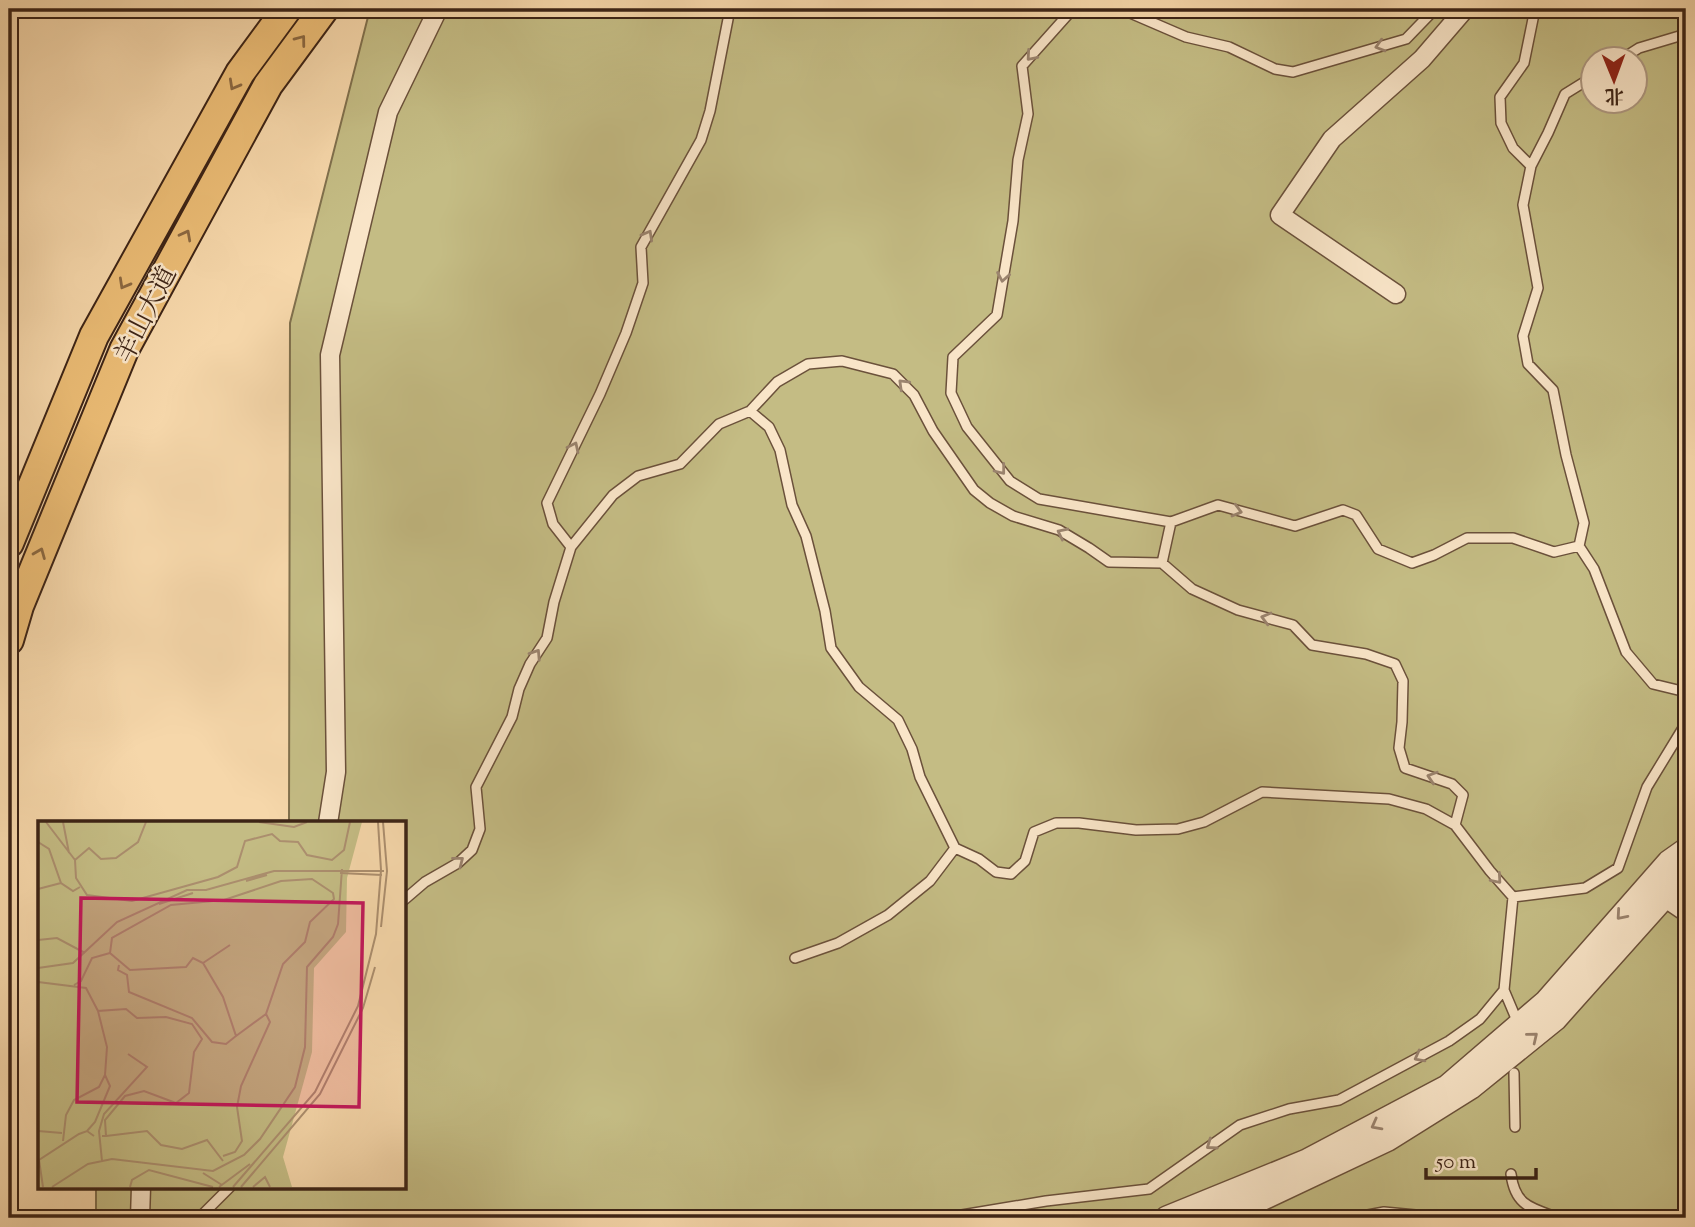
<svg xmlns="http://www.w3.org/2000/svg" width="1695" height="1227" font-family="'Sorts Mill Goudy','Noto Serif SC',serif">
<rect width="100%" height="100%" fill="#f6d7aa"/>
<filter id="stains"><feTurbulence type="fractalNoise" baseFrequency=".00286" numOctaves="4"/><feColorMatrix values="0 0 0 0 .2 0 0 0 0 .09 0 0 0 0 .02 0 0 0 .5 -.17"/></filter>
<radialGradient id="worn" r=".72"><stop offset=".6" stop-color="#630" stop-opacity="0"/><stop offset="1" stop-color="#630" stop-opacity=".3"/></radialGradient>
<path fill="#c4bc84" stroke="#80704d" stroke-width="2" fill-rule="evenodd" d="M370 9H1686V1218H96V1187H404V823H289L290 323ZM1594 60H1636V102H1594Z"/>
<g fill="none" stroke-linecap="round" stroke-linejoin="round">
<defs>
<path id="service" d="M1079 9 1072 10 1022 66 1028 114 1018 160 1013 221 997 315 953 357 951 393 967 427 1010 481 1039 499 1171 522 1218 505 1295 526 1343 510 1356 515 1378 549 1412 563 1434 555 1467 538H1513L1554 552 1579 546 1584 523 1566 455 1553 390 1528 364 1523 336 1538 288 1523 205 1531 166 1548 133 1565 94 1594 76
M1121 9 1186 37 1229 47 1275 69 1293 72 1406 39 1435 9
M1620 60 1639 48 1686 34
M1531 166 1513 148 1501 123 1500 97 1524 63 1535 9
M1579 546 1594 569 1626 652 1653 684 1686 692
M571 547 613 495 638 476 680 464 719 424 750 411
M1162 563 1171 522
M1513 897 1585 888 1618 868 1647 787 1683 728 1686 725
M404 900 425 882 458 863 472 850 480 829 476 787 512 717 519 689 530 664 547 638 554 602 571 547 553 524 547 503 600 394 626 333 643 283 641 247 701 140 710 111 730 9
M795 958 838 943 888 915 930 881 955 848
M1504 990 1515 1016
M1514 1073 1515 1127
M1511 1174C1515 1206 1531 1208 1559 1218
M199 1218 230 1187
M944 1218 1046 1201 1149 1189 1240 1125 1289 1109 1339 1100 1449 1041 1480 1019 1504 990 1513 897 1490 871 1455 825 1426 809 1389 799 1262 792 1204 822 1178 829 1136 830 1079 823H1056L1034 832 1025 861 1011 874 996 872 979 859 955 848 920 777 912 749 898 720 859 687 831 648 825 611 806 536 792 505 780 450 769 427 750 411 777 382 808 364 842 361 893 374 914 395 933 431 974 490 990 503 1013 516 1059 530 1089 548 1109 562 1162 563 1192 589 1238 610 1293 625 1312 645 1366 654 1395 664 1403 681 1402 722 1399 748 1405 768 1452 784 1463 795 1455 825
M1352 1218 1384 1212 1447 1218"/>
<path id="minor" d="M1396 294 1280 215 1332 139 1422 59 1465 9
M328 823 336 772 330 355 388 112 438 9
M1658 890 1664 897 1686 912
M140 1218 141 1187"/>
<path id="tertiary" d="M1167 1218 1307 1161 1447 1087 1546 1002 1669 862 1686 850
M1221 1218 1388 1139 1471 1087 1555 1019 1664 897 1686 877"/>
<path id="primary" d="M9 543 94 336 240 73 287 9
M9 640 19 606 124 350 268 85 324 9"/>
</defs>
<use href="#service" stroke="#6b513b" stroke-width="12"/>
<use href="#minor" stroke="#6b513b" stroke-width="21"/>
<use href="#tertiary" stroke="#6b513b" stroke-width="26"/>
<use href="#primary" stroke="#3d2416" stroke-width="32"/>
<use href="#service" stroke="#f9e5c8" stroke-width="9"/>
<use href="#minor" stroke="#f9e5c8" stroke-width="18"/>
<use href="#tertiary" stroke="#f9e5c8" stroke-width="23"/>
<use href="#primary" stroke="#ebbc75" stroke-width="28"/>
</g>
<defs><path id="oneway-chevron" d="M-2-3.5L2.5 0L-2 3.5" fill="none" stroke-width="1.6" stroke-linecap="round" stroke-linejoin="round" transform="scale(1.75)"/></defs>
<g stroke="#8b6841">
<use href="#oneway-chevron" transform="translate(301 40) rotate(-53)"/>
<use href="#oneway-chevron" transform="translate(234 85) rotate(119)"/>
<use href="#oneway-chevron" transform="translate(186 235) rotate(-62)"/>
<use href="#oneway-chevron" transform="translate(124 284) rotate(119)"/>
<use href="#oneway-chevron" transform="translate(40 553) rotate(-68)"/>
</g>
<g stroke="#9b846f">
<use href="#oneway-chevron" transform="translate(1380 46) rotate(164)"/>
<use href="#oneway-chevron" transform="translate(1031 56) rotate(131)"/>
<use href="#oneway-chevron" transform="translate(648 235) rotate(-61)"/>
<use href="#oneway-chevron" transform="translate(1003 277) rotate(100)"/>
<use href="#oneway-chevron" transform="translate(903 384) rotate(-136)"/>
<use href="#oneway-chevron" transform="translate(574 447) rotate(-64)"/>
<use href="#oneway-chevron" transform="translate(1001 470) rotate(52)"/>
<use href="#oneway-chevron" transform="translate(1237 511) rotate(15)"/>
<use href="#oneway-chevron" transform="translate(1062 533) rotate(-154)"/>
<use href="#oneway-chevron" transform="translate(1266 618) rotate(-165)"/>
<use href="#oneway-chevron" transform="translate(536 654) rotate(-57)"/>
<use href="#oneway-chevron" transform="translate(1432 777) rotate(-162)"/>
<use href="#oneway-chevron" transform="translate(459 861) rotate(-38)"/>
<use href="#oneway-chevron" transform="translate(1497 879) rotate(49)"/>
<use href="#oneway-chevron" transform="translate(1621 915) rotate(131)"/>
<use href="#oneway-chevron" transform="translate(1533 1037) rotate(-39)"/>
<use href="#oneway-chevron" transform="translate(1419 1057) rotate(152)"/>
<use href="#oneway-chevron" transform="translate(1376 1125) rotate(152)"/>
<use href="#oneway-chevron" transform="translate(1211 1145) rotate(145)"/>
</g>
<g text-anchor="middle" stroke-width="5" stroke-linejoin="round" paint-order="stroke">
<g font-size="26" fill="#3d2416" stroke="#f9e5c8">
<text transform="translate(145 314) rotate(-63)" y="9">羊山大道</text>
</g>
</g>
<g transform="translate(38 821)">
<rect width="368" height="368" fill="#f6d7aa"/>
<path d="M0 1H324L309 57 308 111 276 147 274 231 245 336 254 366H0Z" fill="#c4bc84"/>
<path fill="none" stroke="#ac8f6f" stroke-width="2" d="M8 1 37 39 38 57 49 74 94 80 180 56 199 46 207 20 234 13 242 20 260 21 269 34 294 39 306 29 312 1M25 1 31 32M221 1 256 6 269 1M0 21 11 28 23 62 35 70 42 66M37 39 51 27 63 38 78 37 100 21 108 1M302 52 344 54M208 60 229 54M0 68 23 62M121 83 155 72M343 106 349 50 345 1M0 119 19 117 47 132M165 142 192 124M81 144 80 149 89 154 91 171 154 197 174 221 188 223 198 215 185 176 165 142 155 137 148 146 92 149 72 132 74 117 133 84 186 79 243 60 274 58 295 72 296 78 272 101 267 121 245 143 228 193 232 201 203 265 199 286 204 320 197 331 185 335M0 147 35 142 79 101 149 69H168L236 50H346M0 161 48 167 60 190M36 164 43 160 54 137 72 132M198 215 228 193M0 310 24 312M49 310 57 301 72 265 67 254M68 315 109 310 123 324 144 328 169 319 185 340M25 320 28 294 36 279 61 266 67 254 69 226 60 190 88 188 99 197 128 196 154 203 164 218 156 231 151 272 138 282 106 270 87 275 67 299 68 315H64M64 340 61 310 66 293 109 246 90 233M165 352 184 364M5 366 1 339 41 313 49 310 56 315M14 366 50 343 74 338 175 350 206 334 222 318 257 266 267 226 269 146 295 116 300 103 304 48M92 366 94 359 111 349 175 366M181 366 212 343M195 366 277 271 320 185 338 113 343 49 340 1M203 366 282 273 325 187 337 146M215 366 227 356 232 366"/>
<path fill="#c2185b" fill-opacity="0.15" stroke="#c2185b" stroke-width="3.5" d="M43 77 325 82 321 286 39 281Z"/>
<rect width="368" height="368" fill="none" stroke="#3d2416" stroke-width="3.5"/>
</g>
<rect width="1695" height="1227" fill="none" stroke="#f6d7aa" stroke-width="35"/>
<rect x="10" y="10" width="1674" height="1206" fill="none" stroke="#3d2416" stroke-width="3.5"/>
<rect x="18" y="18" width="1660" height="1192" fill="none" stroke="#3d2416" stroke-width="2"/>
<g transform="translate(1614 80) rotate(179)"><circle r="33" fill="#f9e5c8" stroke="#ae9881" stroke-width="2"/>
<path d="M0-5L12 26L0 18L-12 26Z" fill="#8f2418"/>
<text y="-10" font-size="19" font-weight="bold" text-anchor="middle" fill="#3d2416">北</text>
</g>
<path d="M1426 1168v10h110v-10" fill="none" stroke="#3d2416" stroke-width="3.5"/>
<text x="1436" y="1168" font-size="21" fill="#3d2416" stroke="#f9e5c8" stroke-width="5" paint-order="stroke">50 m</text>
<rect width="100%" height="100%" filter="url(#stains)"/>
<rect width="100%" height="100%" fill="url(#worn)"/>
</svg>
